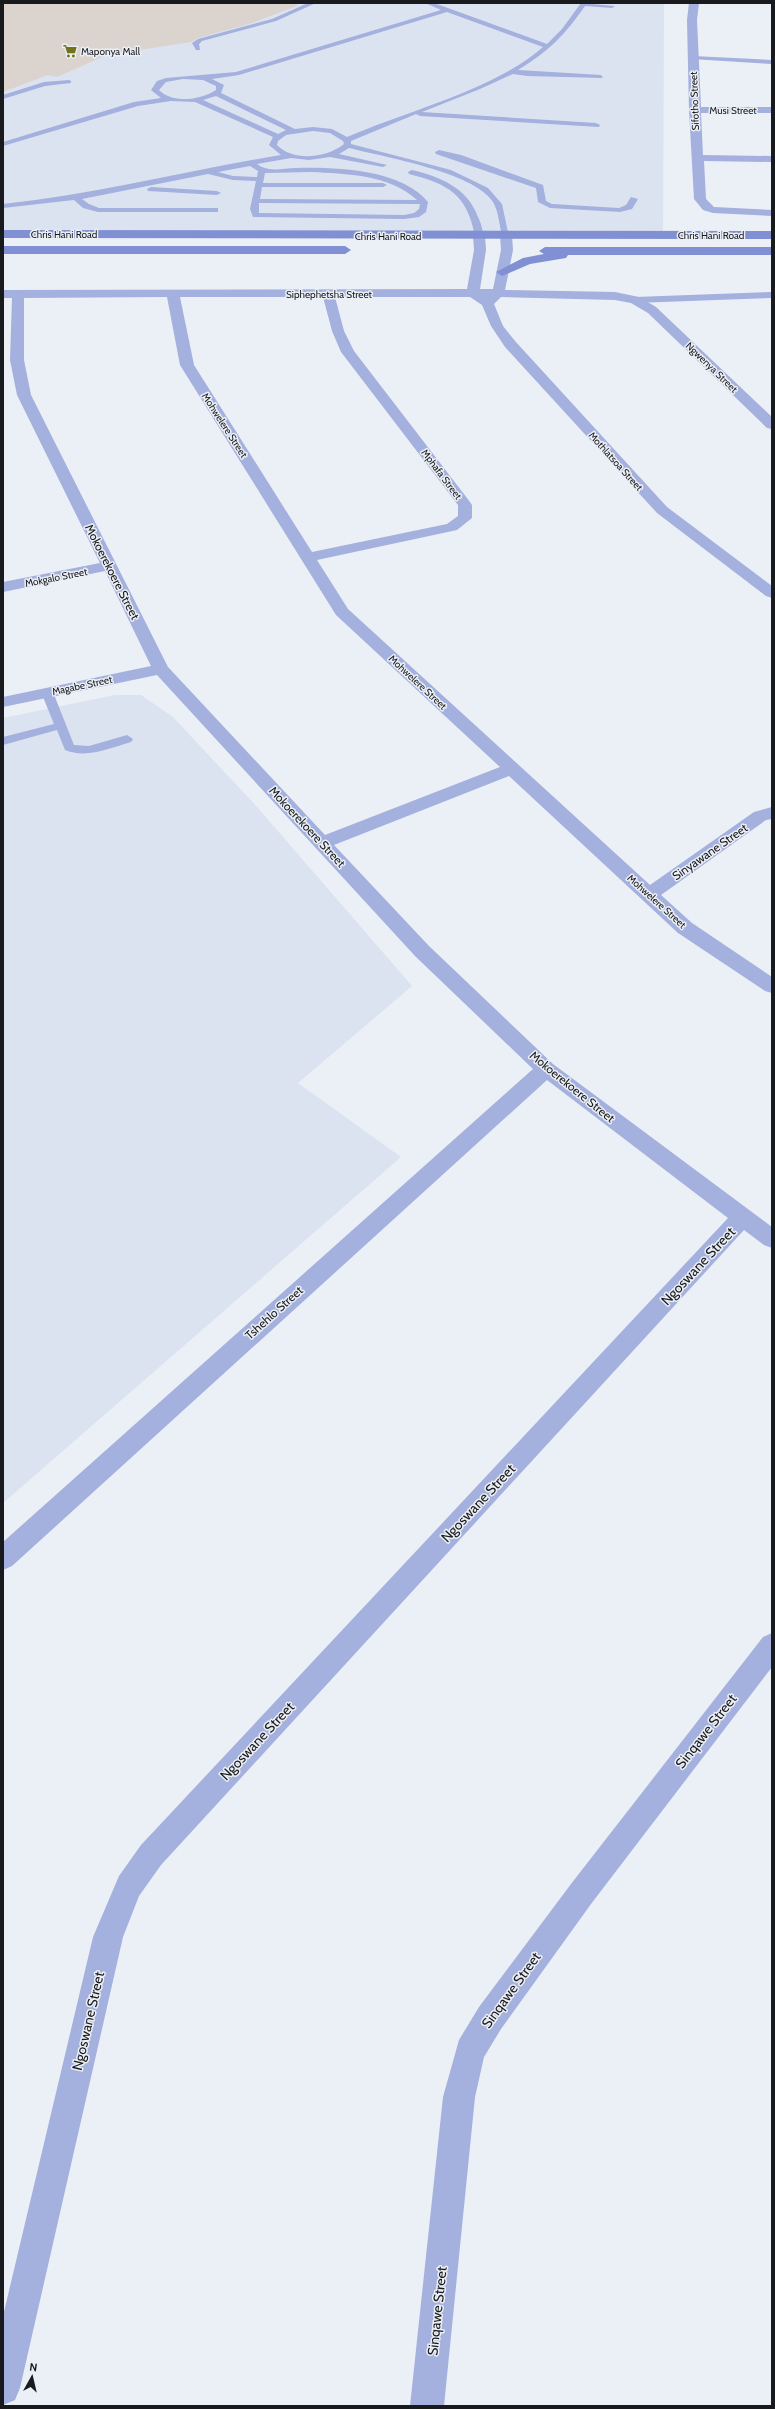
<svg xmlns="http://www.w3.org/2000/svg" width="775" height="2409" font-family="Cabin,sans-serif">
<rect width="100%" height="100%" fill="#ebeff6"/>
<path fill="#dbe3f0" d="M3 3H664L663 233 3 232Z
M115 695H141L173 717 258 808 412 986 298 1083 401 1157 3 1503V718Z"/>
<path fill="#dbd3ce" d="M3 3H297V6L249 24 198 38 191 42 107 55 57 77 48 75 3 92Z"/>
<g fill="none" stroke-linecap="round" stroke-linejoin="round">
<path fill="#a4b0dd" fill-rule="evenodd" d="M308 3H316L276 21 202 41 199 44 200 50H196L192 43 198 39 272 19Z
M425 3H434L547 44 562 29 581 3 615 6 612 8 585 6C564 36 549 51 518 70L601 75 603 78 527 76 513 74 480 89 422 112 596 123 600 125 599 127 420 116 416 114 351 141V144L451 170 488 188 502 204 509 237 502 235C499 225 499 212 493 202 474 172 384 157 349 148L339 154 387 165 383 167 330 157 309 160 291 158 257 164C269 173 282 168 296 168 335 167 401 169 428 202L426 212 419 217 404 219 256 217H253L250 209 256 181 233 180 208 174 82 199 89 204 99 208H218V212H98L83 208 74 200 3 208V204C98 194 189 170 281 155L269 145 273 137 195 102 171 101 138 106 3 146V142L134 102 161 98 151 90 157 81 166 78 236 72 441 10ZM447 12 543 47C496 89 407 111 347 137L332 129 313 127 295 129 221 93 224 85 212 79 239 75ZM183 79 203 80 216 86V90C201 100 173 104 159 90L166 82ZM216 96 286 130 278 134 203 100ZM313 131 330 133 343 141 344 144C327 158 293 162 277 145L278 141 286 135ZM250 166 258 171 257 177 233 176 218 172ZM311 172C346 174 389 174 417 200L260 199 262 187H383L387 185 383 183H263L265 173ZM259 203 420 204 419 209 414 213 404 215 259 213Z
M693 56 772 60V64L691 59Z
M69 80 71 81V83L45 86 3 99V95L44 82Z
M439 150 461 155 543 185 546 201 552 204 619 208 626 205 631 197 638 199 632 209 620 212 550 208 538 202 536 188 436 154 435 152Z
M412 170C440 177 467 187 478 217 481 223 484 232 482 238L475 236C467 194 448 184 409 174L408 172Z
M151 187 217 191 221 193 217 195 148 191 147 189Z
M772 292V298L635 303 631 300 635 297Z
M47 689 53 692 74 745 89 746 127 735 133 739 131 742C110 748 86 759 65 750L57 730 3 745V737L54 724 41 692Z"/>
<path fill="#a4b0dd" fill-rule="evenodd" d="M689 3H699L697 20 701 107H772V113H701L703 155 772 156V162L704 161 706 199 714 207 772 210V216L713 213 703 210 694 199 689 110 687 20Z
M506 231 512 235 513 250 505 290 615 292 639 297 656 307 772 417V429L767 428 648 313 631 303 615 300 501 297 494 304 503 326 515 341 667 507 772 586V598L766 596 657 513 505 347 491 326 482 305 470 297H335L344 331 354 351 470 502 472 505V518L457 530 317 560 348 609 650 885 754 812 772 807V819L766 820 661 895 692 923 772 977V993L765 991 678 933 509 776 334 845 429 946 553 1064 772 1227V1248L764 1245 744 1230 161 1865 139 1896 123 1937 20 2388 15 2400 3 2405V2316L93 1937 119 1876 141 1845 728 1218 547 1080 12 1566 3 1570V1542L533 1069 415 956 157 675 3 707V697L151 666 105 571 3 592V582L100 563 17 395 10 360 12 298H3V290L467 289 474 250 473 236 479 232 485 236 486 250 480 289H493L501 250 500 235ZM167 297 180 365 336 615 500 767 325 835 168 667 31 395 24 360V298ZM180 297H323L332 331 341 352 458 505V516L447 524 312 552 194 365Z
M772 1633V1667L591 1904 501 2029 484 2057 475 2097 444 2406H410L443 2097 459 2040 479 2007 571 1884 763 1637Z"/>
<path fill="#8090d2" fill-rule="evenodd" d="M3 230 772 231V239L3 238Z
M3 246H345L351 250 345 254H3Z
M545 247H772V255H568L566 258 530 264 502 276 496 272 523 258 544 254 539 251Z"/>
</g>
<defs>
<symbol id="supermarket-bare" viewBox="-9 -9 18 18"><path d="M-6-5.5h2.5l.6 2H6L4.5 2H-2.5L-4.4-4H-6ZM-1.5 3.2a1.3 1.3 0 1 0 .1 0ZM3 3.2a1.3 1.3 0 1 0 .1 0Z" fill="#717319" stroke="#ebeff6" stroke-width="2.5" paint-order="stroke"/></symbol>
</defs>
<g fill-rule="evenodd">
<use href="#supermarket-bare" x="60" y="41" width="20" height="20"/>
</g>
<g text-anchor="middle" stroke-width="3" stroke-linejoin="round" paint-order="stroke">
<g font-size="10" fill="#191a1d" stroke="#ebeff6" text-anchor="start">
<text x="81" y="55">Maponya Mall</text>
</g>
<g font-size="10" fill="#191a1d" stroke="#ebeff6">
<text transform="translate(694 101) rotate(-92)" y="4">Sifotho Street</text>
<text x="733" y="114">Musi Street</text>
<text x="64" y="238">Chris Hani Road</text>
<text x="711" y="239">Chris Hani Road</text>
<text x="388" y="240">Chris Hani Road</text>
<text x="329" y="298">Siphephetsha Street</text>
<text transform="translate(712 367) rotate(44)" y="4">Ngwenya Street</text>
<text transform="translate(225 425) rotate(57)" y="4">Mohwelere Street</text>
<text transform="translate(616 461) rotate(48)" y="4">Mothlatsoa Street</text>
<text transform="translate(442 474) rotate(53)" y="4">Mphafa Street</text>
<text transform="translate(56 577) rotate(-11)" y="4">Mokgalo Street</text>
<text transform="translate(418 682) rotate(43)" y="4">Mohwelere Street</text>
<text transform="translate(82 685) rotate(-12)" y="4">Magabe Street</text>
<text transform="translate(657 901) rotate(42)" y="4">Mohwelere Street</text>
</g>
<g font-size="12" fill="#191a1d" stroke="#ebeff6">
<text transform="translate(112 572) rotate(63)" y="4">Mokoerekoere Street</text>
<text transform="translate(307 827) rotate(47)" y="4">Mokoerekoere Street</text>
<text transform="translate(710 852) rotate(-35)" y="4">Sinyawane Street</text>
<text transform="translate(572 1087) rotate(39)" y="4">Mokoerekoere Street</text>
<text transform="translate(274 1313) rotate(-42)" y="4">Tshehlo Street</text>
</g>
<g font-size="14" fill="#191a1d" stroke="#ebeff6">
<text transform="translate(698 1266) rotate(-47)" y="5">Ngoswane Street</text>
<text transform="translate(478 1503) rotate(-47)" y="5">Ngoswane Street</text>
<text transform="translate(706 1731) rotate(-52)" y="5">Sinqawe Street</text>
<text transform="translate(257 1741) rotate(-47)" y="5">Ngoswane Street</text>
<text transform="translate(511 1990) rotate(-54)" y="5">Sinqawe Street</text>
<text transform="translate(88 2021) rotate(-77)" y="5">Ngoswane Street</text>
<text transform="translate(437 2311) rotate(-84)" y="5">Sinqawe Street</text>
</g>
</g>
<rect width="775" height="2409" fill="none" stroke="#191a1d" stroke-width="8"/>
<g transform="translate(32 2377) rotate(8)" stroke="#ebeff6" stroke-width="3" paint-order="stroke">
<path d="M0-3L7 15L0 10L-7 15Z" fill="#191a1d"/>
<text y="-6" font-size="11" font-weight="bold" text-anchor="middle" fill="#191a1d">N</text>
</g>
</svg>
